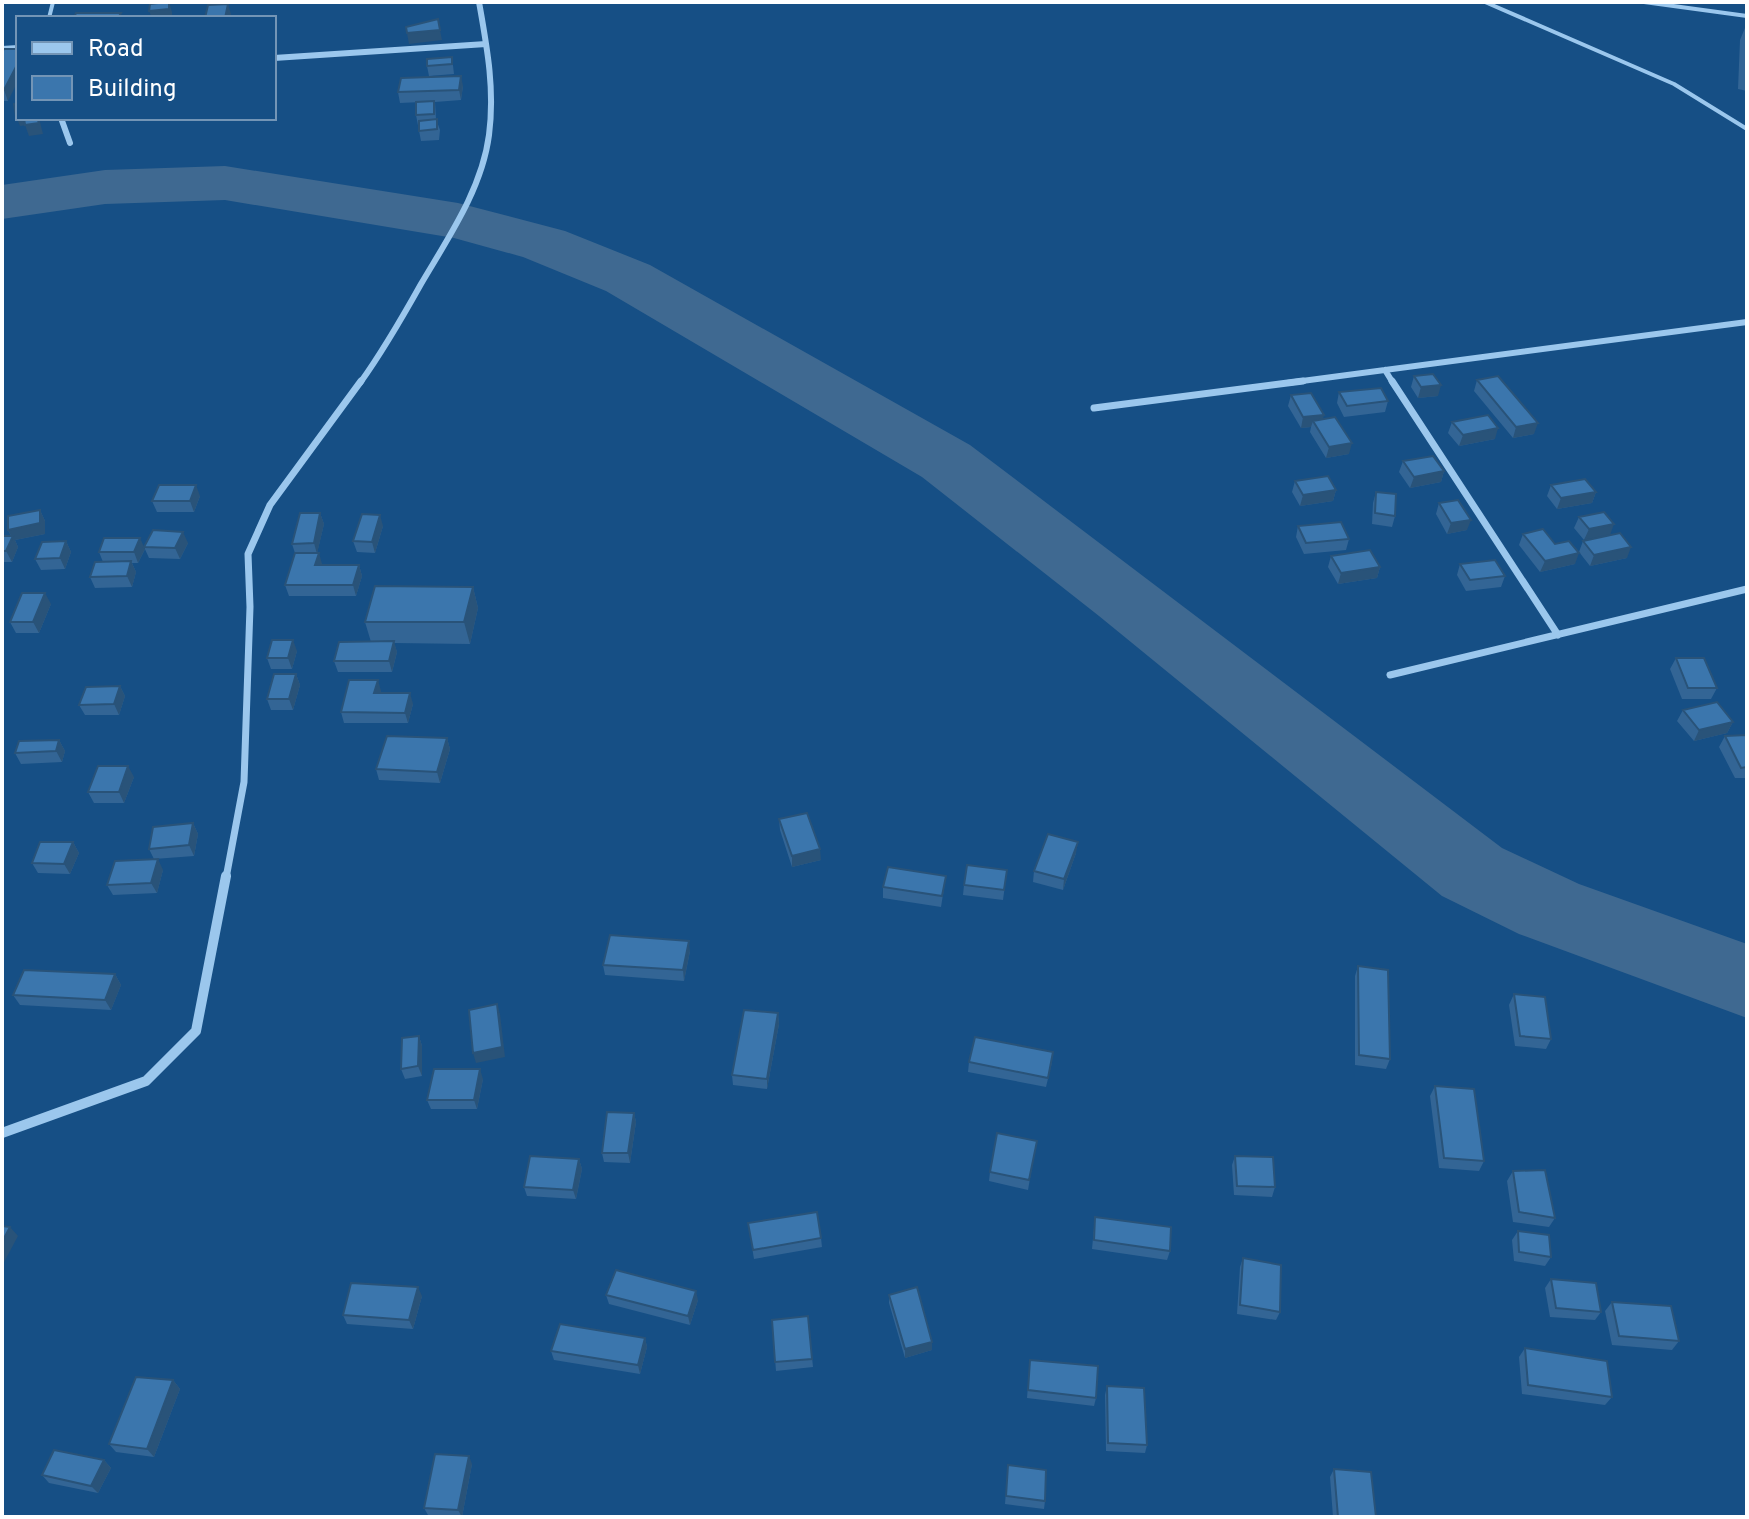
<svg xmlns="http://www.w3.org/2000/svg" width="1749" height="1519" font-family="Overpass,sans-serif">
<rect width="100%" height="100%" fill="#164f85"/>
<g fill="none" stroke-linecap="round" stroke-linejoin="round">
<path fill="#3f6991" fill-rule="evenodd" d="M225 166 458 203 565 231 650 265 970 445 1502 848 1579 884 1747 944V1018L1519 934 1442 896 1099 616 922 477 606 291 523 257 454 238 225 200 105 204 2 219V185L105 170Z"/>
<path stroke="#9bc7ed" stroke-width="4" d="M1485 2 1674 84 1747 129
M1644 2 1747 16
M49 18 53 2"/>
<path stroke="#9bc7ed" stroke-width="6" d="M2 49 18 48
M274 58 486 44
M61 118 70 143
M1385 370 1393 383
M360 383C383 351 402 318 421 284 448 238 482 189 489 135 495 89 487 47 479 2
M1287 383 1747 322"/>
<path stroke="#9bc7ed" stroke-width="7" d="M1392 381 1558 635
M1094 408 1303 381
M1390 675 1747 589
M226 878 244 782 250 607 248 554 270 505 361 381"/>
<path stroke="#9bc7ed" stroke-width="10" d="M2 1133 146 1081 196 1031 226 876"/>
</g>
<path fill="#336595" d="M1747 23V91L1738 89 1740 40Z
M2 52 8 101H2Z
M452 57 454 74 429 76 427 66Z
M463 86 461 100 435 102 436 119 440 130 439 140 421 141 416 115 421 102 400 103 398 92Z
M1414 376 1438 396 1418 398 1411 387Z
M1477 380 1534 434 1513 438 1474 391Z
M1339 392 1388 401 1385 412 1344 417 1337 403Z
M1291 395 1322 419 1349 454 1326 458 1310 432 1311 427 1301 428 1288 406Z
M1452 422 1495 439 1459 446 1448 433Z
M1403 461 1444 471 1441 482 1410 488 1399 472Z
M1295 481 1336 490 1333 501 1300 506 1292 492Z
M1551 485 1596 492 1592 503 1557 509 1547 496Z
M1376 492 1395 516 1392 527 1372 524 1373 503Z
M200 496 194 512H157L152 501Z
M1439 503 1467 530 1447 534 1436 514Z
M40 510 45 521V534L15 540 18 547 12 562H2V536H11L8 530Z
M1604 512 1584 540 1574 528 1579 517Z
M320 513 324 524 317 553 322 565H359L362 576 356 596H289L285 585 295 553 292 544Z
M383 526 375 553 357 552 353 541Z
M1298 526 1349 539 1346 550 1304 554 1296 537Z
M1523 534 1575 564 1540 572 1519 545Z
M66 541 71 552 65 569 41 570 35 559Z
M1583 541 1627 558 1590 566 1579 552Z
M188 543 180 559 149 558 144 547Z
M145 549 138 563H132L136 572 132 587 95 588 90 577 103 562 99 552Z
M1331 556 1380 567 1377 578 1338 584 1328 567Z
M1460 564 1505 576 1501 587 1466 591 1457 575Z
M473 587 478 608 470 644 394 643 397 652 392 672H338L334 661 371 642 365 622Z
M51 604 39 633H16L10 622Z
M297 651 292 669H271L267 658Z
M1676 658 1717 688 1711 699H1682L1670 669Z
M296 674 300 685 293 710H271L267 699Z
M120 686 125 696 119 715H85L79 705Z
M381 691 380 693 413 704 408 723H344L341 712Z
M1683 710 1733 722 1727 733 1694 741 1677 721Z
M1747 735V778H1735L1719 747 1725 736Z
M447 738 450 749 440 783 379 780 376 769Z
M59 740 65 751 62 762 21 764 15 753Z
M134 777 124 803H94L88 792Z
M779 819 821 860 792 867 780 830Z
M193 823 198 834 194 856 154 859 149 849Z
M73 842 79 853 70 874 38 873 32 863Z
M1076 853 1063 890 1033 882 1034 871Z
M163 870 157 893 113 895 107 885Z
M1007 870 1003 900 963 895 964 885Z
M946 876 941 907 883 898V887Z
M690 951 684 981 605 975 603 965Z
M1358 966 1390 1059 1386 1069 1355 1065V976Z
M115 974 121 985 111 1010 20 1005 13 995Z
M1514 994 1551 1039 1546 1049 1515 1046 1509 1005Z
M778 1013 779 1024 767 1089 733 1085 732 1075Z
M419 1036 422 1046V1076L405 1079 401 1069Z
M969 1062H1052L1046 1087 968 1072Z
M483 1079 477 1109H431L427 1100Z
M1435 1086 1484 1161 1479 1171 1439 1168 1430 1096Z
M634 1113 636 1122 630 1163 604 1162 602 1153Z
M1035 1150 1028 1190 989 1181 990 1172Z
M1235 1156 1275 1187 1272 1197 1234 1195 1232 1165Z
M579 1159 582 1169 576 1199 527 1196 524 1187Z
M1513 1171 1555 1218 1549 1227 1513 1222 1507 1181Z
M1095 1217 1170 1251 1167 1260 1092 1249Z
M748 1223 821 1238 822 1247 754 1259Z
M1518 1231 1551 1257 1545 1266 1514 1261 1512 1240Z
M1243 1258 1280 1312 1276 1320 1237 1314 1240 1267Z
M1551 1279 1601 1312 1595 1320 1550 1317 1545 1288Z
M606 1295 698 1300 690 1325 609 1304Z
M889 1295 932 1350 905 1358 889 1303Z
M422 1296 413 1329 347 1324 343 1315Z
M1612 1302 1679 1341 1672 1350 1612 1345 1605 1311Z
M808 1316 813 1367 776 1371 772 1320Z
M645 1338 647 1347 640 1374 554 1360 551 1351Z
M1525 1348 1612 1397 1605 1405 1522 1394 1519 1357Z
M1030 1360 1096 1398 1094 1406 1027 1398Z
M173 1380 180 1389 154 1457 116 1452 109 1444Z
M1107 1386 1147 1445 1145 1453 1106 1451 1105 1395Z
M104 1460 111 1468 98 1493 49 1483 42 1475Z
M472 1464 462 1517 428 1515 424 1508Z
M1008 1465 1045 1501 1044 1509 1005 1504Z
M1334 1469 1376 1517H1333L1330 1477Z"/>
<path fill="#295379" d="M169 2 172 12V18H152L149 11Z
M228 4 231 14 230 18H225Z
M440 30 442 40 409 44 407 33Z
M18 63V81L8 101 4 90Z
M461 76 463 86 461 100 459 90Z
M18 115V118H25L27 125 20 126 16 116Z
M37 118H39L43 134 29 136 25 125Z
M1441 385 1438 396 1418 398 1421 387Z
M1324 415 1321 426 1313 421 1311 427 1301 428 1303 417Z
M1538 423 1534 434 1513 438 1516 427Z
M1498 428 1495 439 1459 446 1463 435Z
M1352 443 1349 454 1326 458 1329 447Z
M1444 471 1441 482 1410 488 1414 477Z
M196 485 200 496 194 512 190 501Z
M1336 490 1333 501 1300 506 1303 495Z
M1596 492 1592 503 1557 509 1561 498Z
M40 510 45 521V534L15 540 18 547 12 562 6 551 12 538 8 530Z
M320 513 324 524 317 554 314 543Z
M380 515 383 526 375 553 372 542Z
M1471 520 1467 530 1447 534 1451 523Z
M1614 524 1610 535 1584 540 1589 529Z
M183 532 188 543 180 559 175 548Z
M140 538 145 549 138 563 134 552Z
M66 541 71 552 65 569 60 558Z
M1631 547 1627 558 1590 566 1594 555Z
M319 553 322 564 315 565Z
M1579 553 1575 564 1540 572 1545 561Z
M131 561 136 572 132 587 127 576Z
M359 565 362 576 356 596 353 585Z
M1380 567 1377 578 1338 584 1341 573Z
M473 587 478 608 470 644 464 622Z
M45 593 51 604 39 633 33 622Z
M293 640 297 651 292 669 288 658Z
M394 641 397 652 392 672 389 661Z
M296 674 300 685 293 710 289 699Z
M378 680 381 691 378 704 374 693Z
M120 686 125 696 119 715 114 704Z
M410 693 413 704 408 723 405 713Z
M1733 722 1727 733 1694 741 1699 730Z
M447 738 450 749 440 783 437 772Z
M59 740 65 751 62 762 56 751Z
M128 766 134 777 124 803 119 792Z
M193 823 198 834 194 856 189 845Z
M73 842 79 853 70 874 64 864Z
M1078 842 1076 853 1063 890 1064 879Z
M820 849 821 860 792 867V856Z
M158 859 163 870 157 893 151 883Z
M689 941 690 951 684 981 683 970Z
M115 974 121 985 111 1010 105 1000Z
M497 1004 500 1014 505 1057 476 1063 473 1053Z
M778 1013 779 1024 767 1089V1079Z
M419 1036 422 1046V1076L418 1066Z
M480 1069 483 1079 477 1109 474 1100Z
M634 1113 636 1122 630 1163 628 1153Z
M579 1159 582 1169 576 1199 573 1190Z
M10 1227 18 1236 2 1266V1242Z
M418 1287 422 1296 413 1329 409 1320Z
M696 1291 698 1300 690 1325 688 1316Z
M645 1338 647 1347 640 1374 638 1365Z
M932 1342V1350L905 1358V1349Z
M173 1380 180 1389 154 1457 147 1449Z
M469 1456 472 1464 462 1517 458 1510Z
M104 1460 111 1468 98 1493 91 1486Z"/>
<path fill="#3b76ad" stroke="#295379" stroke-width="2" d="M166 2H169V9L149 11 150 4Z
M228 4 225 18H205L208 5Z
M76 13H121L118 18H74Z
M438 19 440 30 407 33 406 27Z
M4 49H18V63L4 90H2V52Z
M452 57V64L427 66V59Z
M461 76 459 90 398 92 401 78Z
M434 101V114L416 115V102Z
M18 103V115L16 116 14 104Z
M24 118H37L39 123 25 125Z
M437 119V129L419 131V121Z
M1433 374 1441 385 1421 387 1414 376Z
M1498 376 1538 423 1516 427 1477 380Z
M1381 388 1388 401 1347 406 1339 392Z
M1311 393 1324 415 1303 417 1291 395Z
M1488 415 1498 428 1463 435 1452 422Z
M1335 417 1352 443 1329 447 1313 421Z
M1433 456 1444 471 1414 477 1403 461Z
M1328 476 1336 490 1303 495 1295 481Z
M1585 479 1596 492 1561 498 1551 485Z
M159 485H196L190 501H152Z
M1376 492 1396 494 1395 516 1375 513Z
M1458 500 1471 520 1451 523 1439 503Z
M40 510V523L8 530V516Z
M1604 512 1614 524 1589 529 1579 517Z
M300 513H320L314 543 292 544Z
M362 514 380 515 372 542 353 541Z
M1341 522 1349 539 1306 543 1298 526Z
M1543 529 1555 544 1569 541 1579 553 1545 561 1523 534Z
M153 530 183 532 175 548 144 547Z
M1620 533 1631 547 1594 555 1583 541Z
M2 536H13L6 551H2Z
M104 538H140L134 552H99Z
M66 541 60 558 35 559 42 542Z
M1370 550 1380 567 1341 573 1331 556Z
M295 553H319L315 565H359L353 585H285Z
M1495 560 1505 576 1470 580 1460 564Z
M131 561 127 576 90 577 95 562Z
M375 586 473 587 464 622H365Z
M22 593H45L33 622H10Z
M272 640H293L288 658H267Z
M394 641 389 661H334L339 642Z
M1676 658H1704L1717 688H1688Z
M274 674H296L289 699H267Z
M349 680H378L374 693H410L405 713 341 712Z
M120 686 114 704 79 705 86 687Z
M1717 702 1733 722 1699 730 1683 710Z
M1747 735V767L1741 768 1725 736Z
M387 736 447 738 437 772 376 769Z
M59 740 56 751 15 753 19 741Z
M98 766H128L119 792H88Z
M807 813 820 849 792 856 779 819Z
M193 823 189 845 149 849 153 827Z
M1048 834 1078 842 1064 879 1034 871Z
M40 842H73L64 864 32 863Z
M158 859 151 883 107 885 115 861Z
M967 865 1007 870 1004 890 964 885Z
M888 867 946 876 942 896 883 887Z
M610 935 689 941 683 970 603 965Z
M1358 966 1388 970 1390 1059 1359 1055Z
M24 970 115 974 105 1000 13 995Z
M1514 994 1545 997 1551 1039 1520 1036Z
M497 1004 502 1047 473 1053 469 1010Z
M744 1010 778 1013 767 1079 732 1075Z
M419 1036 418 1066 401 1069 402 1038Z
M975 1037 1053 1052 1048 1078 969 1062Z
M434 1069H480L474 1100H427Z
M1435 1086 1474 1089 1484 1161 1444 1158Z
M607 1112 634 1113 628 1153H602Z
M997 1133 1037 1141 1029 1180 990 1172Z
M530 1156 579 1159 573 1190 524 1187Z
M1235 1156 1273 1157 1275 1187 1237 1186Z
M1545 1170 1555 1218 1519 1212 1513 1171Z
M817 1212 821 1238 753 1250 748 1223Z
M1095 1217 1171 1227 1170 1251 1094 1240Z
M2 1226 10 1227 2 1242Z
M1518 1231 1549 1235 1551 1257 1519 1252Z
M1243 1258 1281 1265 1280 1312 1240 1305Z
M616 1270 696 1291 688 1316 606 1295Z
M1551 1279 1596 1283 1601 1312 1556 1308Z
M351 1283 418 1287 409 1320 343 1315Z
M917 1287 932 1342 905 1349 889 1295Z
M1612 1302 1671 1306 1679 1341 1619 1336Z
M808 1316 812 1359 775 1362 772 1320Z
M560 1324 645 1338 638 1365 551 1351Z
M1525 1348 1607 1361 1612 1397 1528 1385Z
M1030 1360 1098 1366 1096 1398 1028 1390Z
M136 1377 173 1380 147 1449 109 1444Z
M1107 1386 1144 1388 1147 1445 1108 1443Z
M54 1450 104 1460 91 1486 42 1475Z
M435 1454 469 1456 458 1510 424 1508Z
M1008 1465 1046 1470 1045 1501 1006 1496Z
M1334 1469 1371 1472 1376 1517H1338Z"/>
<rect width="1749" height="1519" fill="none" stroke="#ffffff" stroke-width="8"/>
<rect x="16" y="16" width="260" height="104" fill="#164f85" stroke="#7395b6" stroke-width="2"/>
<rect x="32" y="42" width="40" height="12" fill="#9bc7ed" stroke="#7395b6" stroke-width="2"/>
<text x="88" y="56" font-size="24" fill="#ffffff">Road</text>
<rect x="32" y="76" width="40" height="24" fill="#3b76ad" stroke="#7395b6" stroke-width="2"/>
<text x="88" y="96" font-size="24" fill="#ffffff">Building</text>
</svg>
